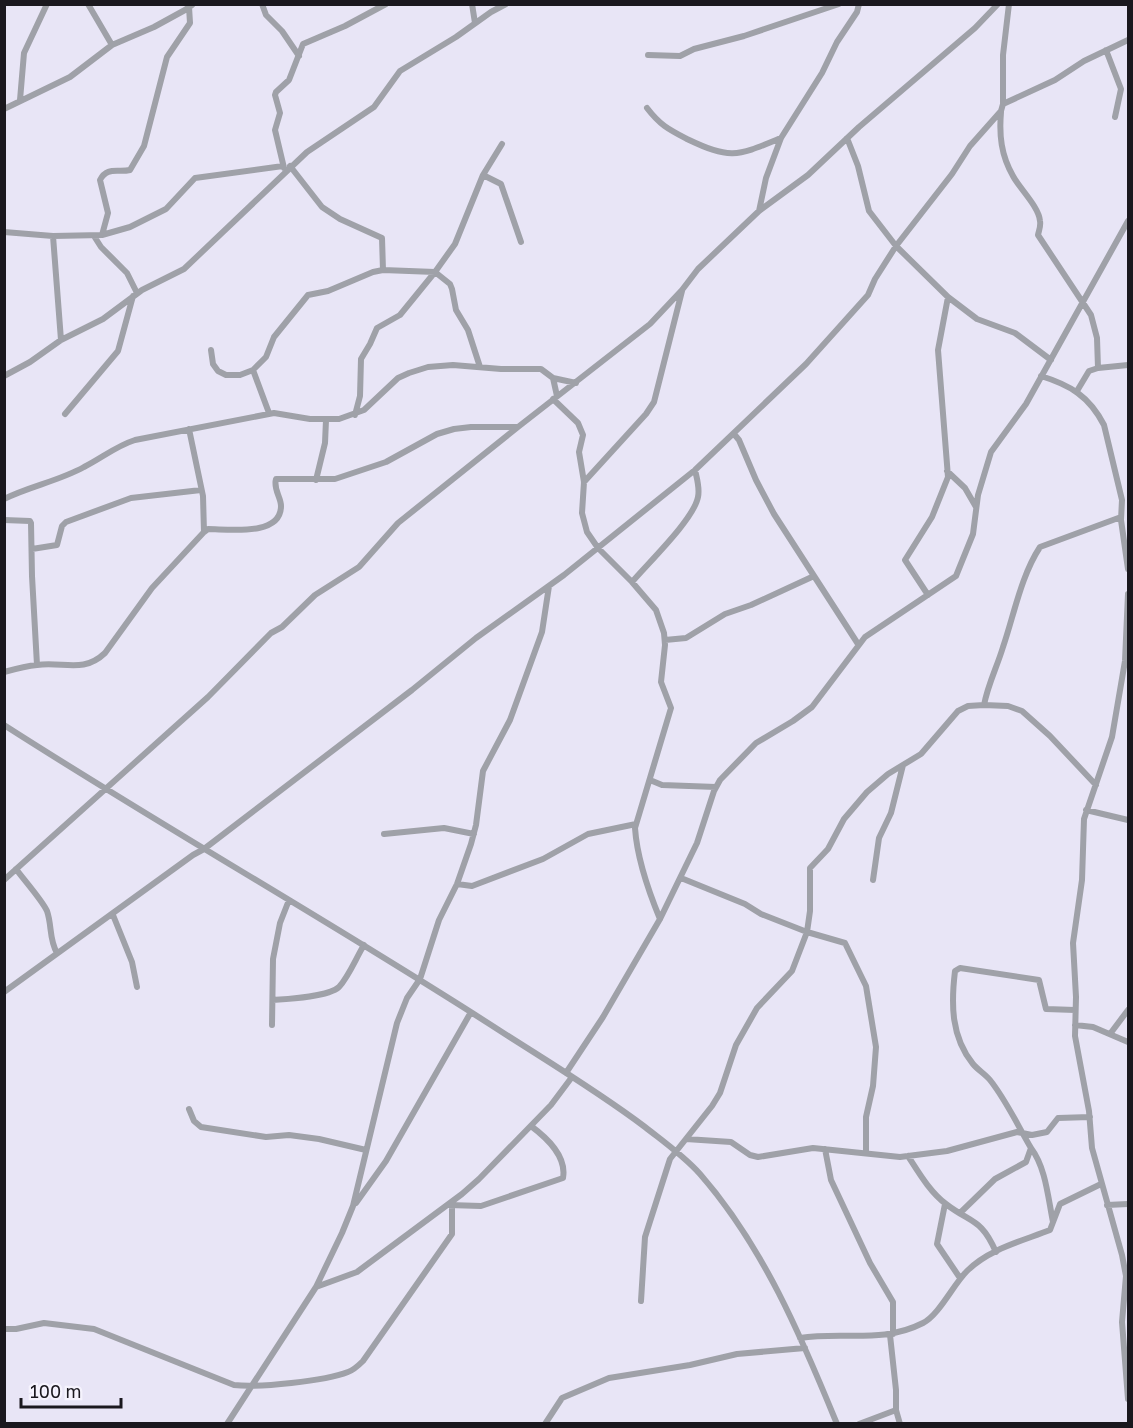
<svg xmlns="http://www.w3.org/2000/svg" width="1133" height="1428" font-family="'Golos Text',sans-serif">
<rect width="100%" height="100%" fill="#e8e5f6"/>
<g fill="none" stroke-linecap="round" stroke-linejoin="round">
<path stroke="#9fa1a8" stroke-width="6" d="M88 4 112 45
M262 4 266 15 282 31 299 56
M472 4 475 23
M859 4 857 12 837 42 822 73 781 138 766 178 759 211 808 175 859 127 975 28 998 4
M1106 50 1121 89 1115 117
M648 55 680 56 694 49 744 36 839 4
M20 100 24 53 47 4
M1003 104 1055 80 1084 61 1128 40
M647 108C660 125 668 129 687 139 731 160 737 156 781 138
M4 109 70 77 112 45 154 27 185 10 192 5
M1001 112C999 135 1001 155 1013 176 1020 189 1039 207 1040 221 1041 226 1039 230 1038 235L1091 315 1097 338 1098 368
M847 138 858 166 869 211 896 246 948 297 977 319 1015 333 1051 360
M290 166 322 207 340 219 382 238 383 270
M284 168 275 130 280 113 275 95 276 92 289 80 303 44 345 26 386 4
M483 175 501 184 521 242
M4 232 53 236 102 235 130 227 166 209 195 178 283 166
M102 235 108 213 100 180C107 166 118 173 130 170L144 146 167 57 190 23 189 7
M53 236 61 340
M94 236 101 247 127 273 137 293
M211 350 213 364 218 371 226 375H240L253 370 266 357 274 337 308 295 328 291 373 272 383 270 435 272 450 284 452 289 456 310 468 330 480 367
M253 370 269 413
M4 376 30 362 61 340 103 319 142 290 184 269 307 152 374 107 400 71 456 37 491 12 506 4
M1041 376C1070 385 1089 396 1104 425L1122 500 1121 520 1128 569
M553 378 557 396
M1077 391 1089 371 1098 368 1128 365
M553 399 578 423 583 435 579 452 584 482 582 513 587 532 598 548 632 582 656 610 664 633 665 645 661 682 671 708 635 828C637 858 648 890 660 919
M65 414 118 351 133 296
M355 415 360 396 361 359 370 344 377 328 400 315 435 272 455 244 483 175 502 144
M189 429 203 496 204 532
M734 434 739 440 756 480 774 514 858 644
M947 471 965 488 976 507
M316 480 325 443 326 420
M584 482 646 414 654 402 682 291
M4 499C30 486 59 481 84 467 102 458 116 446 135 440L274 413 310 419H339L364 410 398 378 409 373 428 367 453 365 501 369H541L553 378 576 383
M4 520 30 521 31 523 32 576 37 665
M32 549 57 545 62 526 66 522 131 498 201 490
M632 582C648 563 694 519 698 497 700 488 697 479 695 470
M1128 594 1125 661 1112 737 1084 819 1082 880 1073 943 1076 997 1075 1036 1089 1111 1092 1148 1122 1255 1126 1276 1122 1322 1128 1399
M928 595 905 560 932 517 948 477 938 350 948 297
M665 640 686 638 725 614 751 605 814 576
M4 672C15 669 26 666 37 665 63 661 83 674 105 653L152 588 204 532 208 529C228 529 281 537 281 506 281 497 273 489 276 479H335L386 462 437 434 454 429 471 427H517
M984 705C988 684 997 667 1003 647 1014 615 1021 576 1040 547L1121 517
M4 725C169 831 340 927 505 1034 552 1064 600 1093 645 1127 664 1142 684 1156 700 1174 763 1246 801 1336 837 1424
M650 780 662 785 716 787
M1086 810 1128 820
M384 834 444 828 474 834
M16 869C24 880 42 900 47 911 52 925 49 940 57 953
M681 878 745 904 761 914 807 932 845 943 866 986 876 1047 873 1086 866 1117V1153
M4 880 208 697 271 633 282 627 315 595 359 567 398 523 518 427 650 324 682 290 698 269 759 211
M873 880 879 838 891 813 903 765
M457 884 472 886 543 859 588 834 636 824
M113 915 132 962 137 987
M4 992 193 855 204 849 412 690 476 638 564 575 695 470 806 364 868 295 875 279 896 246 952 174 970 146 1001 111 1003 104V55L1009 4
M273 1000C288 999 328 997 339 987 349 976 356 958 364 945
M272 1025 273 959 280 923 289 900
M1075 1025 1093 1027 1128 1042
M1110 1034 1128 1010
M566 1073 603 1017 660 919 697 843 714 791 720 780 756 743 793 721 812 707 865 637 956 576 973 534 978 495 991 452 1026 404 1128 221
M189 1109 194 1121 201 1127 266 1137 289 1135 319 1139 366 1150
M686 1139 731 1142 750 1155 758 1157 813 1148 900 1157 947 1151 1017 1132 1032 1135 1047 1132 1058 1118 1090 1117
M1031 1148C1046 1168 1048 1198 1053 1222
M825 1149 831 1180 870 1263 893 1302V1334
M908 1156C919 1173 930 1192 946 1204 972 1224 981 1218 996 1252
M356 1203 386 1161 471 1012
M945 1204 937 1244 960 1278
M449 1205 481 1206 563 1178C567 1156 547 1138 531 1126
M1107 1205 1128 1204
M960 1213 995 1179 1026 1162 1031 1148C1018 1126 1006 1100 990 1080 985 1074 978 1070 973 1064 951 1037 951 1004 955 971L960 968 1039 980 1046 1009 1075 1010
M316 1287 357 1272 462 1194 479 1179 551 1105 572 1077
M641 1301 645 1237 670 1159 712 1106 720 1093 736 1045 757 1008 792 971 807 932 810 911V868L828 849 844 819 867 792 888 774 921 754 958 711 968 706 984 705 1008 706 1022 711 1050 736 1096 785
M4 1329H16L44 1323 94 1329 234 1385C258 1388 325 1381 348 1372 354 1370 358 1366 363 1361L452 1234V1205
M890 1335 896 1390V1410L900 1424
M800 1338C843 1331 882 1344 923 1323 939 1315 953 1285 967 1271 989 1249 1022 1241 1050 1230L1060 1204 1101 1184
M227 1424 316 1287 342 1233 353 1206 397 1023 407 998 420 979 439 920 457 884 471 844 476 825 483 771 510 720 542 632 549 586
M545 1424 562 1398 609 1378 690 1365 737 1354 805 1348
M859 1424 896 1410"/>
</g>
<rect width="1133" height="1428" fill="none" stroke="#1a181e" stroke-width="12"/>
<path d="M21 1398v9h100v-9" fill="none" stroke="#1a181e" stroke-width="3"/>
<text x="30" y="1398" font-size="18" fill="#1a181e" stroke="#f5f3fd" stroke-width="4.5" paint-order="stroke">100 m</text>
</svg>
